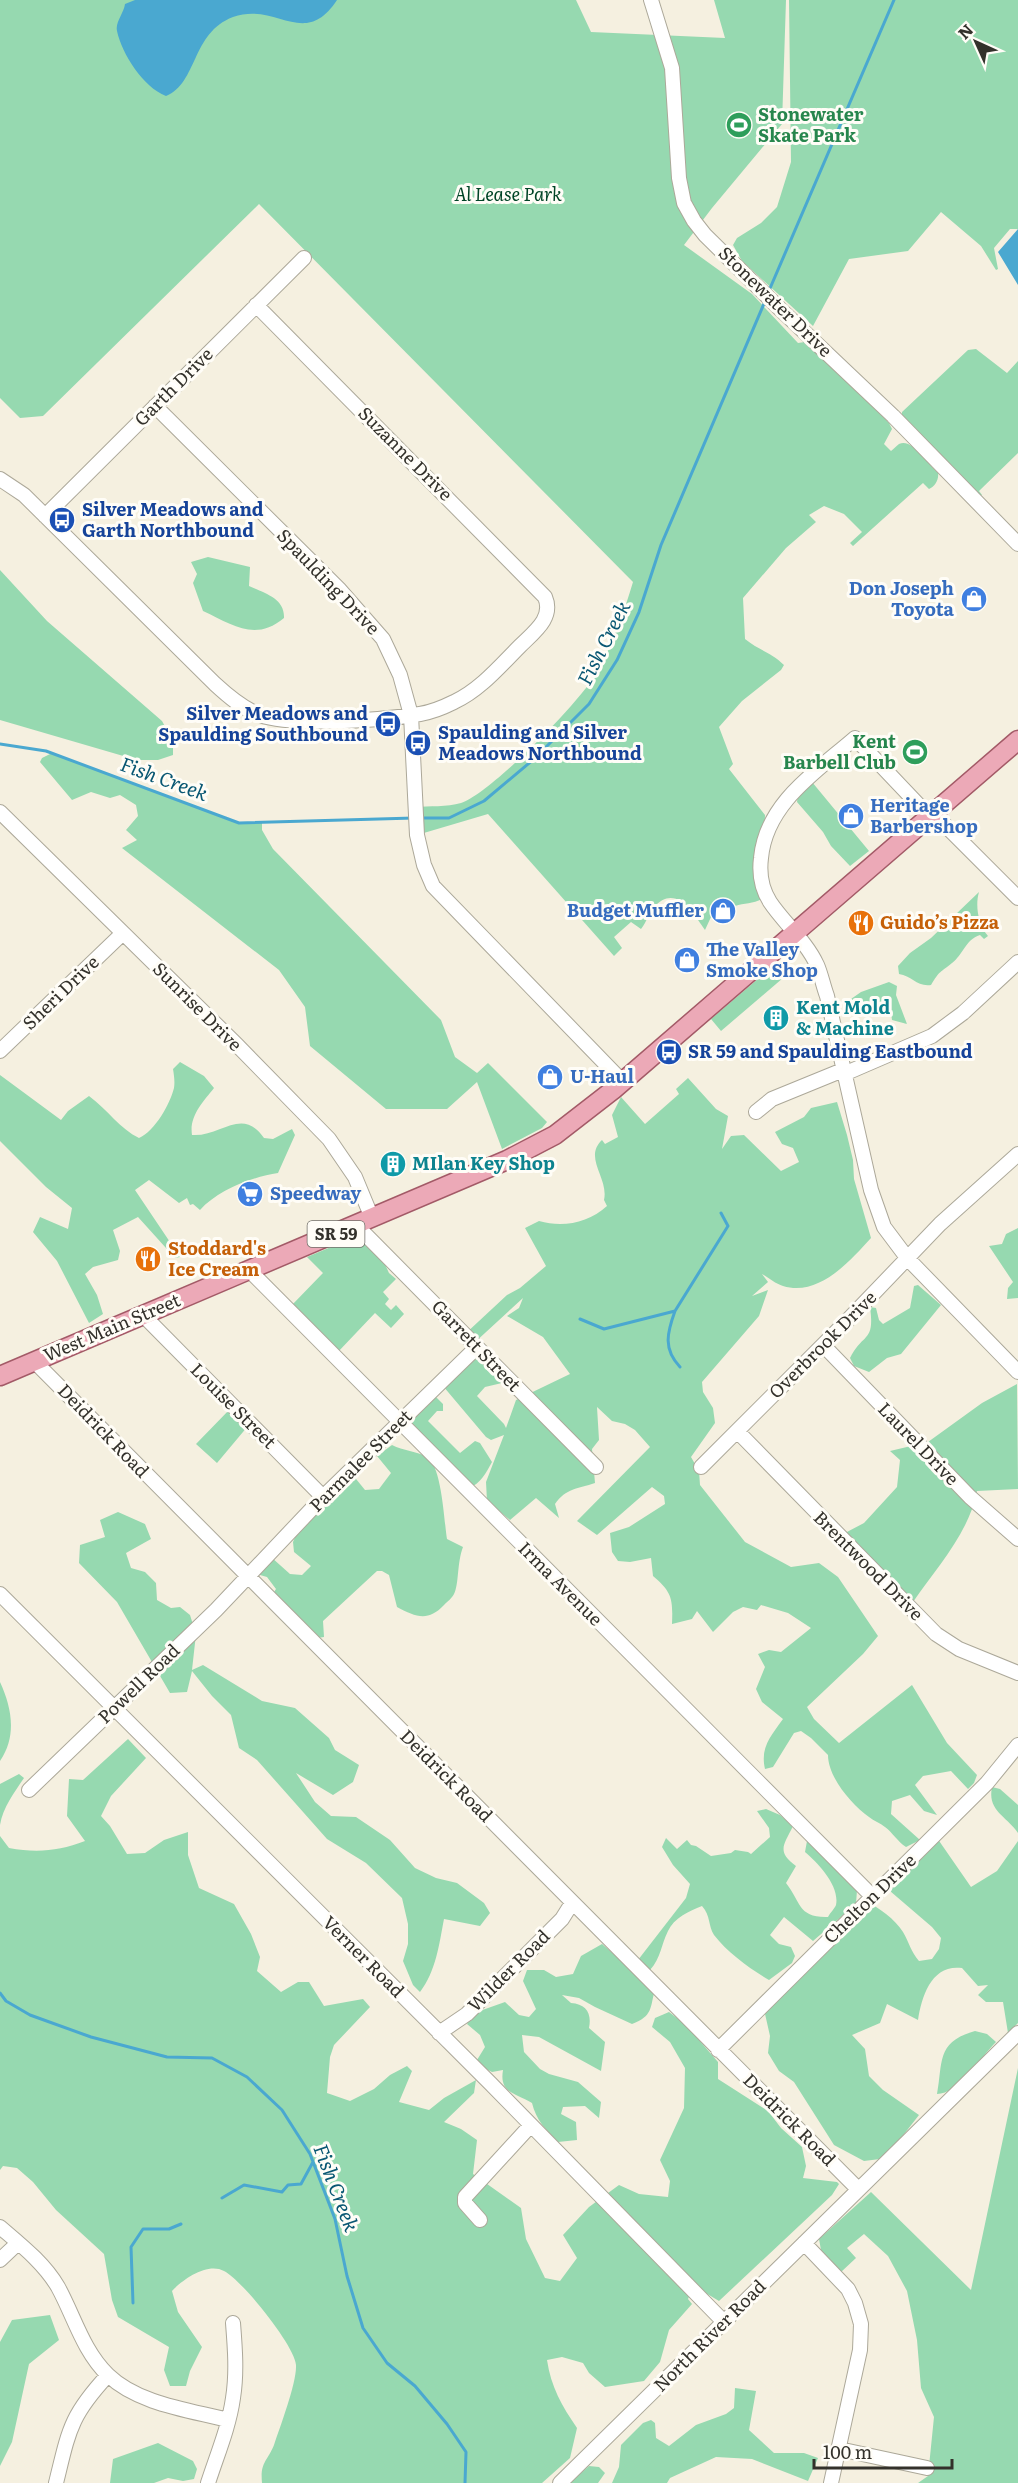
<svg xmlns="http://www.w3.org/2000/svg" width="1018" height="2483" font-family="Literata,serif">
<rect width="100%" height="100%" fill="#f5f0e0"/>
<path fill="#96d9b0" d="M0 0H576L591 32 725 38 714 0H786L782 124 712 208 684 245 752 294 798 343 805 342 822 355 889 423 892 429 884 444 891 451C894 449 896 446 899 444 912 437 929 465 938 473 939 480 935 486 929 489L923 483 853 546 850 543 862 532 844 514 824 506 809 515 816 522 786 548 743 598 745 639C760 651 771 652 784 665L781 670 742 701 719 727 733 764 729 769 765 815 762 899C753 904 744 903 735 906L722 901 721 905 717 904 705 930C693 913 676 882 653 908 648 914 647 922 641 929L631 922 614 937 622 948 614 956 488 814 417 835 415 807C429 806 447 807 461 803 491 793 582 700 598 671 613 643 624 612 633 582L259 204 43 416 20 418 0 398Z
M789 0H1018V229H1010L994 248 998 269 996 270 981 246 941 212 908 251 849 259 813 326 742 261 733 245 737 238 761 223 777 207 791 162Z
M976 349 1007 373 1018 361V453L979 491 982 495 978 498 902 420V412L968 350Z
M208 557 250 567 249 586C264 593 285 598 284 618 255 642 233 625 203 611L193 583 197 574 191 562Z
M0 570 47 621 162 721 173 741V755L158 760H137L0 720Z
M52 753 239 823H262V830L273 849 441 1020 455 1057 477 1073 488 1063 547 1122 542 1128 502 1149 477 1082 447 1109H386L310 1046 305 1007 279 970 122 848 137 840 126 830 138 816 136 805 120 795 110 798 91 792 72 800 40 762 42 758Z
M812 782 869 851 850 866 831 846 823 832 797 802 798 794Z
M979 892C975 905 978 925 988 936L984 939 980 935C965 940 963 955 952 963 940 973 940 970 931 985 917 987 912 976 899 974L898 966 910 953 931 938Z
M773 966 783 978 721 1031 711 1019Z
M889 982 897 986 896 995 907 1024 892 1020 890 1005 860 1009 853 1006 851 999 861 992Z
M180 1062 204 1076 214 1088C203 1102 189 1116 192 1135 221 1137 242 1106 264 1138L273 1139 292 1129 295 1135 278 1173C252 1177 218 1190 200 1210L193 1204 190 1205 187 1198 179 1203 149 1180 135 1190 180 1257 175 1258 138 1217 113 1230 120 1251 118 1260 93 1267 85 1274 97 1295 103 1314 89 1323 57 1261 33 1232 40 1217 68 1229 72 1208 46 1187 0 1141V1075L61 1120 68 1111 89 1096C108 1110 120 1129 139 1138 155 1131 170 1104 174 1088 175 1082 174 1075 173 1069Z
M688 1078 716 1109 728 1116 722 1149 731 1136 744 1135 781 1171 799 1162 793 1148 782 1144 775 1132 804 1117 811 1108 837 1102 847 1135 853 1160 854 1179 871 1238C850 1261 819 1297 783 1286 776 1284 769 1278 762 1274L768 1282 752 1296 768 1290 759 1316 702 1382 703 1392 713 1408 715 1423 691 1457 699 1471 700 1485 745 1542 791 1567 819 1563 838 1577 878 1636 863 1654 807 1707 814 1719 839 1743 912 1685 947 1743 977 1775 974 1783 968 1789 951 1771 923 1776 915 1785 937 1815 924 1811 910 1795 892 1801 891 1814 920 1840 906 1847C897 1841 893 1833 885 1827 880 1823 874 1821 869 1817 851 1804 828 1777 828 1755L811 1738 801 1731 794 1733 773 1767 765 1769C760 1747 771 1736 783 1719L762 1702 756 1689 765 1667 758 1654 769 1650 781 1652 811 1628 788 1613 761 1605 757 1610 743 1607 733 1612 713 1632 697 1611 692 1619 672 1624C673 1599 672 1592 653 1576L651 1558 630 1562 618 1561 612 1552 610 1533 629 1527 665 1504 664 1496 652 1487 597 1535 577 1521 650 1447 635 1430 625 1424 612 1421 597 1407 599 1440 592 1449 595 1483C578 1489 566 1488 555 1504L559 1518 536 1498 510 1520 487 1501 486 1482 504 1435 491 1440 486 1437 443 1386 475 1353 500 1376 502 1383 485 1387 477 1396 504 1424 506 1428 516 1400 570 1374 543 1337 507 1316 519 1308 523 1298 473 1344 464 1335 507 1295 520 1288 546 1266 525 1228 539 1221C563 1228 588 1223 607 1206L604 1200C609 1178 583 1158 602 1140L605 1144 618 1137 612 1115 621 1097 645 1124 679 1094 676 1089Z
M1018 1228V1298L1007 1299 1008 1288 1013 1282 989 1246 1002 1244 1006 1234Z
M355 1237 382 1258 389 1273 396 1279 383 1292 389 1299 385 1304 391 1310 396 1305 404 1314 391 1328 375 1313 337 1353 291 1306 323 1273 307 1257Z
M918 1285 941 1305 901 1354 887 1358 869 1372 854 1366 850 1358C863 1332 875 1343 870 1307L876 1308 879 1320 883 1324 910 1308 914 1286Z
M1017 1384 1018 1489 977 1491C969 1533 937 1567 913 1602L845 1533 864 1523 897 1487 900 1460 890 1451 928 1442 982 1403Z
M431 1392 443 1404V1411H437L428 1421 460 1453 475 1441 480 1443 492 1462C486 1473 481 1483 469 1488L400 1423Z
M230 1409 248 1426 217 1463 196 1444Z
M392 1445C403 1451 417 1451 427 1457 442 1466 444 1521 447 1539L463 1547C457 1562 459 1585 454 1594 452 1598 447 1602 444 1605 428 1622 416 1617 397 1607L389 1575 382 1571H377L323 1621 324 1637 317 1638 272 1595 276 1589 267 1577 260 1575V1568L271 1557 290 1574 302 1575 311 1566 294 1552 293 1542 297 1533 352 1474 365 1490 379 1489 391 1473 377 1456Z
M118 1512 145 1524 151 1539 126 1553 131 1568 145 1572 156 1583 157 1600 171 1608 180 1607 190 1615 196 1634 192 1670 203 1665 262 1701 295 1708 329 1738 335 1750 359 1765 353 1782 333 1795 296 1773 315 1802 331 1816 356 1817 390 1840 415 1868 436 1878 457 1883 484 1903 490 1913 480 1926 444 1919C439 1945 436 1971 420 1992L413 1985 403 1961 408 1944V1924L402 1898 366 1863 327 1839 257 1760 239 1748 231 1715 212 1696 192 1671 187 1692 170 1693 117 1602 79 1563 80 1545 105 1537 100 1520Z
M0 1682C12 1708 17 1736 0 1761Z
M128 1739 146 1758 111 1796 101 1816 110 1826 127 1854 145 1853 164 1840 188 1832V1855L199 1888 234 1904 251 1934 260 1957 257 1971 281 1992 298 1982H309L324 2006 363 1999 370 2007 334 2045 330 2057 327 2093 350 2101 374 2089 390 2075 407 2066 412 2071 399 2102 429 2110 444 2098 476 2080 474 2093 444 2122 461 2129 477 2140 473 2174 521 2208 526 2239 545 2278 560 2281 577 2258 563 2235 589 2207 619 2185 639 2194 668 2197 670 2181 660 2160 684 2108 685 2068 670 2042 652 2027 655 2018 669 2012 686 2025 718 2062V2079L768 2111 781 2128 802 2147 806 2166 803 2178 837 2182 839 2184 832 2195 719 2301 694 2286 688 2299 692 2304 669 2330 660 2362 644 2381 605 2387 589 2373 583 2363 562 2357 547 2360C551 2387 562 2406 577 2428L570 2458 542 2483H262C260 2462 267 2462 274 2445 280 2427 297 2382 296 2365 295 2346 242 2280 224 2271 208 2262 183 2279 172 2291L178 2312 202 2347 190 2371 186 2386H170L164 2370 169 2347 118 2317 112 2300 104 2254 56 2210 33 2182 17 2168 3 2166 0 2170V1836L9 1848C37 1853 59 1851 85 1841L67 1816 69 1779 83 1780Z
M19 1774 24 1778C14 1793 3 1807 0 1825V1784Z
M992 1787 1000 1789 1018 1805V1833C1007 1816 987 1811 992 1787Z
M766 1809 780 1815 793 1826C784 1845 776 1851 796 1866L786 1883C801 1902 798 1918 828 1917 830 1913 835 1908 836 1905 840 1886 818 1863 805 1852L807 1841 857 1890 856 1904 813 1941 784 1917 770 1935 779 1944 791 1947 795 1956 792 1963 769 1980C749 1968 728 1953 714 1935 708 1926 711 1916 702 1906 689 1911 674 1918 668 1931 661 1945 661 1958 650 1970L642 1966 638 1960 686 1898 690 1884 673 1865 662 1847 666 1838 677 1849 687 1840 691 1845 696 1846 711 1856 731 1853 735 1850 748 1852 751 1854 770 1837 769 1828 757 1811Z
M935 1835 971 1887 997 1871 1018 1841V2023L1008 2033 1003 2002H986L978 1995 988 1985 978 1986 962 1968C932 1964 922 1995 918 2020L887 2004 880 2023 852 2035 865 2049 869 2076 883 2090 919 2115 901 2138 880 2159 864 2161 834 2145 794 2082 779 2071 768 2053 770 2036 763 2005 866 1901C879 1908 895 1919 903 1932 909 1942 911 1952 919 1961L932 1959 939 1949 941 1938 932 1927 883 1885Z
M602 1944 655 1989C650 2008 653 2016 632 2024L595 2007 579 1998 562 1995 571 2003C586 2004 592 2013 589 2028L605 2042 601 2071 539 2037 522 2035 524 2052 540 2069 549 2074 578 2082 601 2102 599 2118 585 2106 563 2107 561 2114 576 2122 577 2140 558 2142C546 2130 536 2120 532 2103 515 2093 499 2093 503 2070L492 2072 478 2065 477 2060 485 2047 480 2035 467 2024 474 2013 505 2002 519 2015 529 2017 536 2009 523 1981 527 1970H544L556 1977 573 1974 581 1956Z
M975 2031 987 2034 996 2042C981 2057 958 2094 937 2094 943 2062 936 2042 975 2031Z
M1018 2068V2483H918L928 2476 934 2417 921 2388 917 2340 907 2291 888 2256 864 2234 847 2248 856 2258 841 2272 821 2250 819 2239 871 2192 971 2290Z
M50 2315 59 2340 29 2364 12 2442 0 2466V2342L12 2320Z
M735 2388 756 2391 749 2430 774 2453H804L818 2458 808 2481 752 2459 716 2457 670 2478 667 2483H612L619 2467 621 2445 643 2423 651 2420 655 2423 656 2438 669 2446 696 2425 726 2414 734 2408Z
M158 2443 193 2461 197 2469 194 2479 183 2481 168 2478 154 2483H110L113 2459Z
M589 2466 599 2467 605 2473 598 2483H570Z"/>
<path fill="#4aa8d0" d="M135 0H337C304 50 277 1 233 17 191 33 198 83 166 96 143 87 122 54 117 31 115 22 124 13 125 4Z
M1018 229V285L998 252Z"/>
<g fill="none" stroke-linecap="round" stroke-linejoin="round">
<path stroke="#4aa8d0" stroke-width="3" d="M768 293 894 0
M0 744 46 751 239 823 414 818
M420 818H449L484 801 534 759 589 704 617 660 639 612 661 545 766 299
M580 1319 604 1329 675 1311
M680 1367C663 1349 667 1333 675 1311L728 1226 721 1213
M0 1993 6 2001 30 2015 91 2037 167 2057 212 2058 247 2077 282 2110 310 2154 335 2219 347 2276 363 2328 387 2363 415 2386 447 2424 466 2452 465 2483
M222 2198 244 2185 282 2192 288 2185 301 2184 313 2162
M133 2303 131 2247 143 2229H169L181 2224"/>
<defs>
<path id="minor" d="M651 0 672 68 679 178 684 203 694 221 705 235 779 308 893 416 1018 544
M155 406 340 590 383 639 400 675 411 715 417 835 424 865 433 886 623 1082
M0 479 24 495 215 684C228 696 243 709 260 715 293 727 383 720 420 714 432 712 444 707 454 702 480 690 500 666 520 646 534 632 554 618 545 597L256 305
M45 516 304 258
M0 812 236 1044 329 1139 355 1177 372 1218
M933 813 1018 898
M930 817 855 738C817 771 766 803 761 858 759 874 761 888 770 902 784 923 806 941 817 965 821 974 823 985 827 996L871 1190 884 1227 908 1259 1018 1372
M0 1051 123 933
M844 1074 932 1036 963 1013 1018 962
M756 1112 772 1099 843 1070
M356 1225 596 1467
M249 1270 872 1896
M143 1315 323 1497
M823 1345 970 1497 1018 1539
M34 1361 858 2189
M737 1431 936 1634 959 1649 1018 1673
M701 1467 847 1321 940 1224 1018 1154
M0 1594 490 2083 724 2322
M29 1790 216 1610 323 1497 476 1348
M439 2033 467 2014 562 1919 572 1903
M718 2050 987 1783 1018 1745
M480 2220 465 2203V2197L531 2125
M0 2227C21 2245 44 2263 58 2287 74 2316 83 2351 108 2375 138 2404 189 2410 228 2420
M804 2243 848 2289 855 2303 861 2324 860 2350 831 2483
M0 2260 18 2243
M839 2449 927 2468
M56 2483C69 2430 70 2416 108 2375
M208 2483C217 2455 229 2427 233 2398 237 2373 235 2348 233 2323
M560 2483 1018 2033"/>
<path id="major" d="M0 1376 507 1160 555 1135 613 1090 1018 740"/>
</defs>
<use href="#minor" stroke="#aca899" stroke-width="16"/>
<use href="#major" stroke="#a35a67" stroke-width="21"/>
<use href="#minor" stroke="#fff" stroke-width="14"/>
<use href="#major" stroke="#eca9b7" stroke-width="18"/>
</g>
<defs>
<symbol id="stadium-disc" viewBox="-11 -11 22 22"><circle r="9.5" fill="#2e9e5b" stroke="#fffdf7"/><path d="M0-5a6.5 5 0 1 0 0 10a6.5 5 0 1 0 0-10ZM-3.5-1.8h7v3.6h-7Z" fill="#fff"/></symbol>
<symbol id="bus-disc" viewBox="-11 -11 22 22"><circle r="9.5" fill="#1a4fb4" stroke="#fffdf7"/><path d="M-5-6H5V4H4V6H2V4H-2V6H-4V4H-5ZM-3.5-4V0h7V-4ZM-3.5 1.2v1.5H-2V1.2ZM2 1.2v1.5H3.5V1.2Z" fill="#fff"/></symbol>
<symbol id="shop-disc" viewBox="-11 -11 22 22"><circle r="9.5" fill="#3f7fe0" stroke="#fffdf7"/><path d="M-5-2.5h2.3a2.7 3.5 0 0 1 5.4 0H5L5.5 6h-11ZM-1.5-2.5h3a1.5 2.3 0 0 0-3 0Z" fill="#fff"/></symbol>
<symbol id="restaurant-disc" viewBox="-11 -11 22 22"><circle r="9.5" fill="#e8710a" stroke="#fffdf7"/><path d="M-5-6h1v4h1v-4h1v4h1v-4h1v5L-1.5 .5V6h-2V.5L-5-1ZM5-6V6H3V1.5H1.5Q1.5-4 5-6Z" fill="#fff"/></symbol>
<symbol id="building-disc" viewBox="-11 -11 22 22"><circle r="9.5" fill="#0f9aa8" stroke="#fffdf7"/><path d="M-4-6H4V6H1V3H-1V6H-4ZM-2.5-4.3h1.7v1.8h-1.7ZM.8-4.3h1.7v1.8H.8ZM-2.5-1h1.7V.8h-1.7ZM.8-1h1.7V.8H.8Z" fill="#fff"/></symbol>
<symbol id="supermarket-disc" viewBox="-11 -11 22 22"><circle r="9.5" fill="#3f7fe0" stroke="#fffdf7"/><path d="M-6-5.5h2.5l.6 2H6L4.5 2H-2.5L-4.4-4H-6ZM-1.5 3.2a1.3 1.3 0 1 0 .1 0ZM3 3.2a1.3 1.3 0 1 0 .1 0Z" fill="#fff"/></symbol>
</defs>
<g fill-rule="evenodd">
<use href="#stadium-disc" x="724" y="110" width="30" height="30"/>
<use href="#bus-disc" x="47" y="505" width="30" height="30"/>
<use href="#shop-disc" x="959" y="584" width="30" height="30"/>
<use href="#bus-disc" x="373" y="709" width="30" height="30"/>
<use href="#bus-disc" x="403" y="728" width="30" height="30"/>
<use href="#stadium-disc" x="900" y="737" width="30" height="30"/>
<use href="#shop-disc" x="836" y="801" width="30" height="30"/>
<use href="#shop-disc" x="708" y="896" width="30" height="30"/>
<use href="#restaurant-disc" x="846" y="908" width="30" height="30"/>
<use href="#shop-disc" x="672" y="945" width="30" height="30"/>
<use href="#building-disc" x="761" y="1003" width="30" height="30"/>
<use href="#bus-disc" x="654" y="1037" width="30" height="30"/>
<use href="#shop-disc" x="535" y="1062" width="30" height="30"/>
<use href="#building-disc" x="378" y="1149" width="30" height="30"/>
<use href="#supermarket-disc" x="235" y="1179" width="30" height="30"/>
<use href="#restaurant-disc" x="133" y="1244" width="30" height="30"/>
</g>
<g text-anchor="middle" stroke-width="6" stroke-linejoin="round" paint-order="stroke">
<rect fill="#fffdf7" stroke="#706e68" stroke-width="1.5" x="307.5" y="1221" width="57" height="26" rx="4.5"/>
<g font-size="16" font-weight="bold" fill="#33312b">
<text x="336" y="1240">SR 59</text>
</g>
<g font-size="18" font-weight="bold" fill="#27864d" stroke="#fffdf7" text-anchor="start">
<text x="758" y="121">Stonewater<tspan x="758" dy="21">Skate Park</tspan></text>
<text x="896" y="748" text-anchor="end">Kent<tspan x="896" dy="21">Barbell Club</tspan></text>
</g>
<g font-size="18" font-style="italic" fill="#004426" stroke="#fffdf7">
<text x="508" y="201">Al Lease Park</text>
</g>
<g font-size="18" fill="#33312b" stroke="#fffdf7">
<text transform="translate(775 302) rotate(44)" y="6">Stonewater Drive</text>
<text transform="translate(174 387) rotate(-45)" y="6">Garth Drive</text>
<text transform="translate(405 454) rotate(45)" y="6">Suzanne Drive</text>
<text transform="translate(328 582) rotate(46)" y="6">Spaulding Drive</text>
<text transform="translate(61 993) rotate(-44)" y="6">Sheri Drive</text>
<text transform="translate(197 1007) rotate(45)" y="6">Sunrise Drive</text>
<text transform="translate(112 1328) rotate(-23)" y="6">West Main Street</text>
<text transform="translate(823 1345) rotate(-45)" y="6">Overbrook Drive</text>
<text transform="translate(476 1346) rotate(46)" y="6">Garrett Street</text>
<text transform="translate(233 1406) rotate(45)" y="6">Louise Street</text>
<text transform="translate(103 1431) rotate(46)" y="6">Deidrick Road</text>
<text transform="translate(918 1444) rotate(46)" y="6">Laurel Drive</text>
<text transform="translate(361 1461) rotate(-45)" y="6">Parmalee Street</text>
<text transform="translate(868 1566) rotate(45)" y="6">Brentwood Drive</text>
<text transform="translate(560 1584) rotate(45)" y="6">Irma Avenue</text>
<text transform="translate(139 1684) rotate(-44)" y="6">Powell Road</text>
<text transform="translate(446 1776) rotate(45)" y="6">Deidrick Road</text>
<text transform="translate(870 1899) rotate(-44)" y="6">Chelton Drive</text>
<text transform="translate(363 1957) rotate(45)" y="6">Verner Road</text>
<text transform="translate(509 1971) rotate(-45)" y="6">Wilder Road</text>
<text transform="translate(789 2120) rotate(45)" y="6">Deidrick Road</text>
<text transform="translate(710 2336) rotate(-45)" y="6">North River Road</text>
</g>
<g font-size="18" font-weight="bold" fill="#164399" stroke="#fffdf7" text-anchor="start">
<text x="82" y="516">Silver Meadows and<tspan x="82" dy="21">Garth Northbound</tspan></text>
<text x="368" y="720" text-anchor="end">Silver Meadows and<tspan x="368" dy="21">Spaulding Southbound</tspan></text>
<text x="438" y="739">Spaulding and Silver<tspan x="438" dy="21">Meadows Northbound</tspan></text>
<text x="688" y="1058">SR 59 and Spaulding Eastbound</text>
</g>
<g font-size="18" font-weight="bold" fill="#366cbe" stroke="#fffdf7" text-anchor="start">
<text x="954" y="595" text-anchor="end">Don Joseph<tspan x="954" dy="21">Toyota</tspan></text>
<text x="870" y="812">Heritage<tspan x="870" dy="21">Barbershop</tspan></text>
<text x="704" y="917" text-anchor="end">Budget Muffler</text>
<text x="706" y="956">The Valley<tspan x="706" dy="21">Smoke Shop</tspan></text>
<text x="570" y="1083">U-Haul</text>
<text x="270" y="1200">Speedway</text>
</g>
<g font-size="18" font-weight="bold" fill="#c56008" stroke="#fffdf7" text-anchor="start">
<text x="880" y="929">Guido’s Pizza</text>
<text x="168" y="1255">Stoddard's<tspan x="168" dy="21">Ice Cream</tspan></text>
</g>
<g font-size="18" font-weight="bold" fill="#0d838f" stroke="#fffdf7" text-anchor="start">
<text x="796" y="1014">Kent Mold<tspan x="796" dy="21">&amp; Machine</tspan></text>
<text x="412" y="1170">MIlan Key Shop</text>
</g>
<g font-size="20" font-style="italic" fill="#095773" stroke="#fffdf7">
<text transform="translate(604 643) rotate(-63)" y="7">Fish Creek</text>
<text transform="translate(164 779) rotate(20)" y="7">Fish Creek</text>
<text transform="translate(336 2188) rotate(69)" y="7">Fish Creek</text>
</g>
</g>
<g transform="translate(976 42) rotate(315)" stroke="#fffdf7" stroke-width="4.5" paint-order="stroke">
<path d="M0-4.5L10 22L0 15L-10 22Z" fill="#33312b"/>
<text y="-9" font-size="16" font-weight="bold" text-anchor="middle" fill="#33312b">N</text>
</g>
<path d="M814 2459v9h138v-9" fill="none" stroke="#33312b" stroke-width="3"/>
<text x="823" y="2459" font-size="18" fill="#33312b" stroke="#fffdf7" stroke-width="4.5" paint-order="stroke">100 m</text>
</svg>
